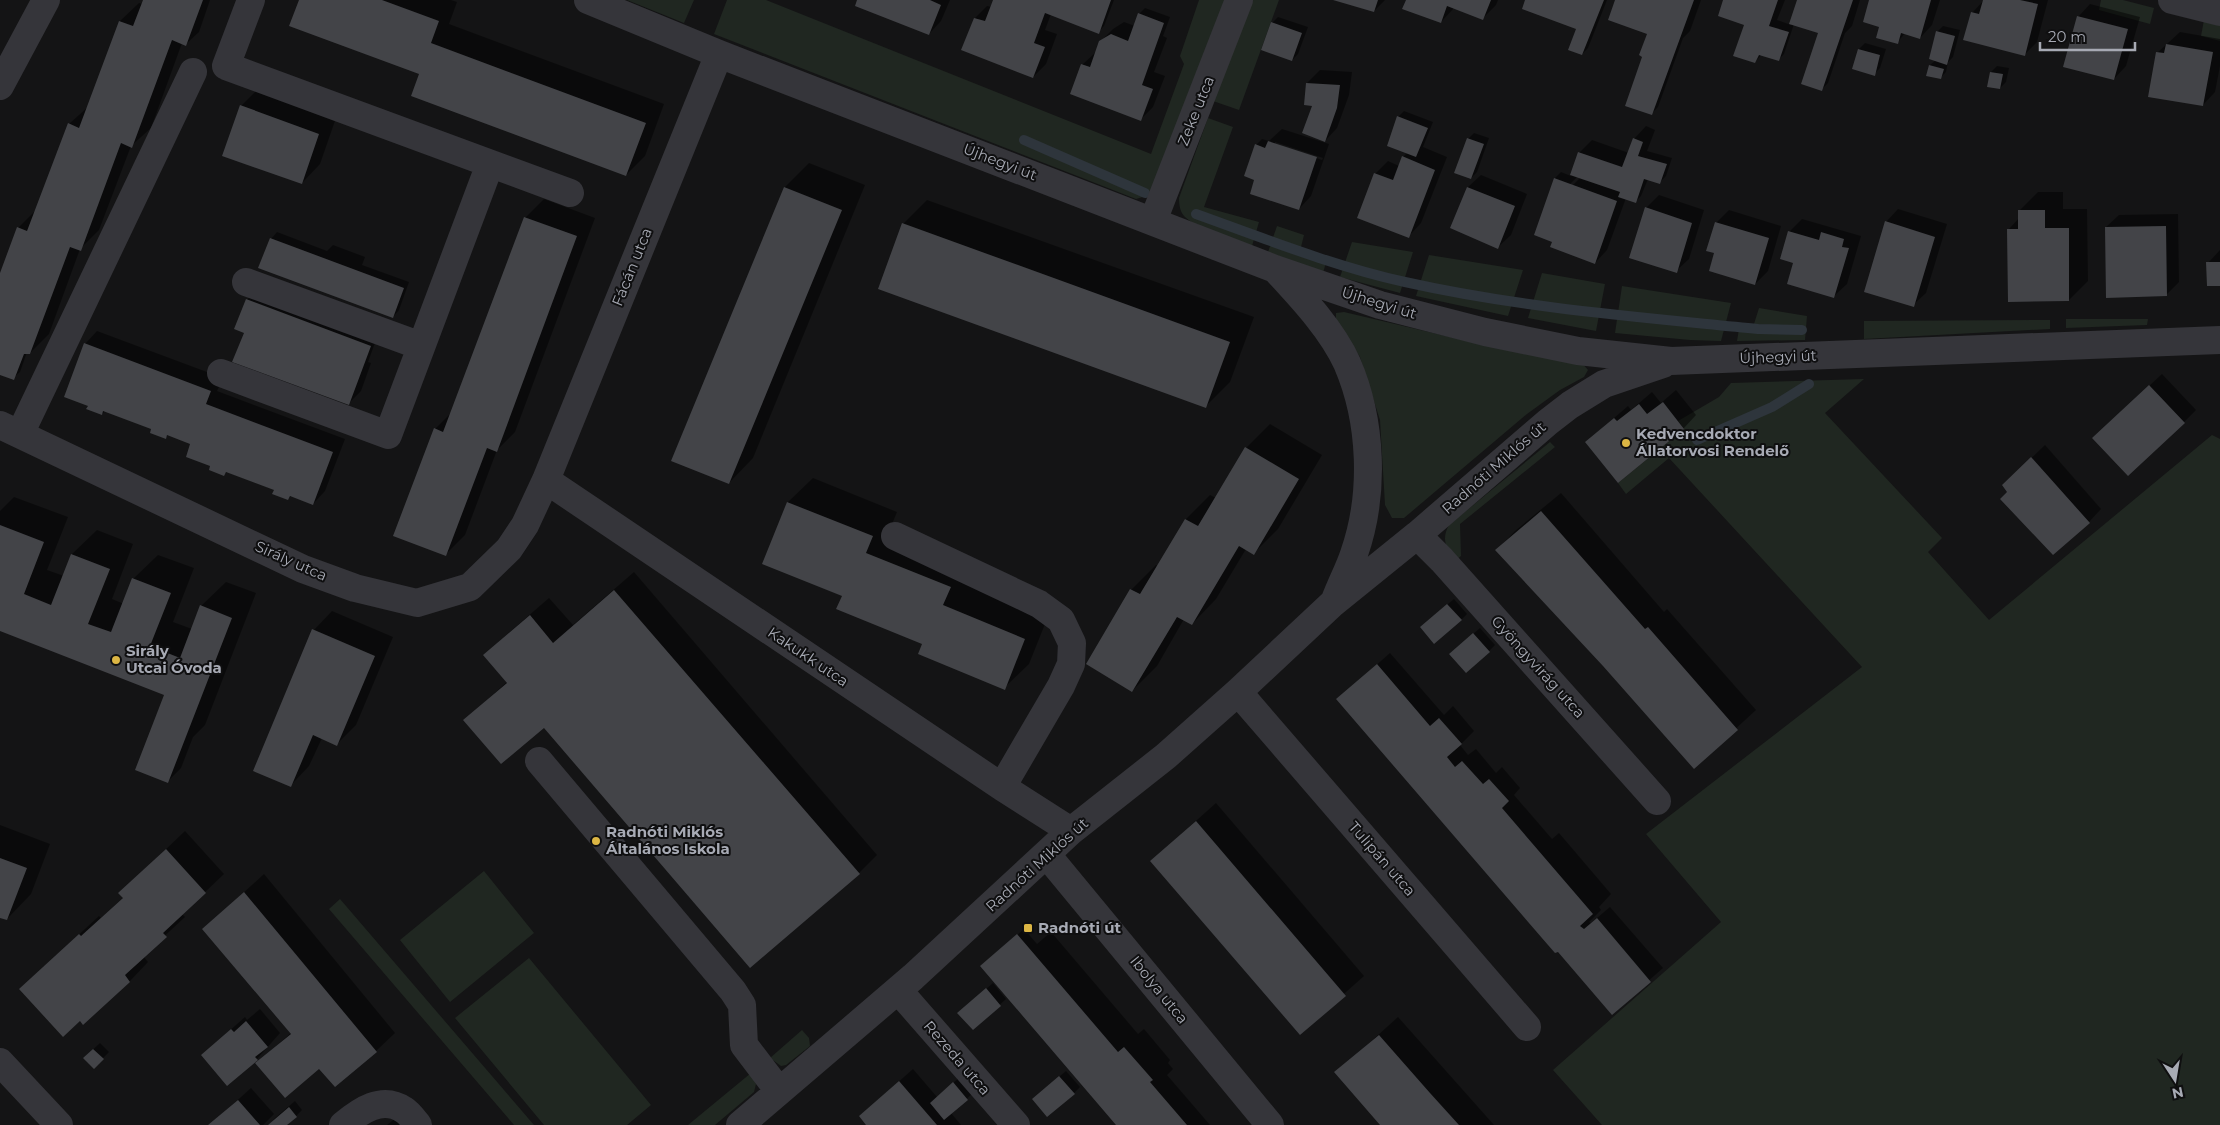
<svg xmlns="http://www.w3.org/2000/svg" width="2220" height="1125" font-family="Montserrat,sans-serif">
<rect width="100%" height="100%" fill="#141415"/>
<path fill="#202721" d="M627 0H694L684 23Z
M727 0H766L1151 154 1184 64 1180 56 1199 0H1226L1153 190 1146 196 1136 199 714 34Z
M1253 0H1279L1239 110 1213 101Z
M2101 0H2123L2154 8 2150 24 2099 10Z
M2204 20 2220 24V41L2201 36Z
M1208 118 1233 127 1204 207 1259 222 1252 246C1236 240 1196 228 1185 217 1180 212 1179 205 1179 198Z
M1277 226 1304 235 1300 251 1327 259 1323 273 1268 252Z
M1352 242 1413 252 1400 293 1340 277Z
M1429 255 1523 270 1508 316 1416 296Z
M1542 273 1605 284 1596 331 1528 318Z
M1622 286 1731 303 1721 341 1690 340 1615 333Z
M1759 308 1807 316 1805 340 1737 341 1740 323 1754 324Z
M1344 312 1501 349 1582 363 1588 370 1584 377 1560 390 1527 414 1404 518H1392L1385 505 1380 420 1360 357 1336 320V313Z
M2066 319H2148L2147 325 2066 328Z
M2050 320V329L1864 339V321Z
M1864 379 1825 413 1942 538 1928 552 1989 620 2212 435 2220 439V1125H1602L1553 1070 1721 922 1646 834 1862 667 1669 458 1626 494 1618 483 1684 429 1678 421 1719 397 1731 383Z
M1550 442 1555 447 1460 524 1461 556 1455 561C1446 548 1441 539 1449 525Z
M484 871 534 933 450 1002 400 940Z
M340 899 534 1125H514L329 909Z
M529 958 651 1105 627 1125H544L455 1018Z
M802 1030 809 1038 810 1046 786 1065 781 1066 770 1058Z
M751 1073 756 1084 754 1092 715 1125H688Z"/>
<path fill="#0007" fill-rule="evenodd" d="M144 0H210L199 32 186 44 182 43 151 128 131 146 99 230 80 249 49 334 30 353 27 352 20 372 13 378 0 373V277L18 228 37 209 69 124 89 106 120 21 139 3 143 4Z
M300 0H451L457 2 449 24 664 104 645 156 626 175 421 74Z
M859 0H950L941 21 929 34Z
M995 0H1114L1104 26 1098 32 1051 14 1045 30 1057 34 1046 64 1033 77 975 18 987 6 992 7Z
M1335 0H1385L1374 11Z
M1407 0H1498L1496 5 1483 18 1454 8 1441 22Z
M1526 0H1607L1588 48 1582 54 1577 28Z
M1616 0H1701L1690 31 1683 38 1658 107 1652 113 1644 56 1648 35Z
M1725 0H1785L1777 20 1791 25 1798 0H1860L1852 26 1845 33 1828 83 1822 89 1819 32 1794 24 1784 54 1778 60 1762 54 1755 62 1746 26Z
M1871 0H1940L1932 25 1920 38 1905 33 1897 43 1881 26Z
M1984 0H2048L2037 42 2024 55 1972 13Z
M2090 4 2140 17 2126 66 2114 79 2078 17Z
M1145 8 1170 17 1163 36 1167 38 1154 72 1165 76 1153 107 1141 119 1072 93 1083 64 1096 52 1100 42 1113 29 1124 22 1135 26 1139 14Z
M1278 17 1308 27 1298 54 1292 60 1272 23Z
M1943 26 1960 30 1953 57 1948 62 1946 72 1940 78 1928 75 1930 65 1936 60 1937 32Z
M2180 32 2220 39V66L2215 92 2203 105 2157 53Z
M1865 43 1886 49 1880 68 1874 74 1854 68 1859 49Z
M1997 66 2009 68 2006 82 2000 88 1991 72Z
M1320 70 1352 72 1349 95 1337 128 1325 141 1307 83Z
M260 87 337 115 320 164 302 183 241 106Z
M1404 111 1433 122 1423 147 1447 157 1421 223 1409 236 1375 174 1388 161 1399 166 1403 157 1408 152 1398 117Z
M1646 126 1655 130 1647 151 1672 158 1666 176 1660 182 1648 179 1641 196 1635 202 1626 198 1607 250 1595 263 1555 178 1561 172 1571 176 1579 153 1592 140 1629 153 1634 139ZM1582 172 1584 174 1573 185H1569Z
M1282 129 1329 144 1311 196 1299 209 1258 175 1256 145 1262 139 1269 141ZM1275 142 1323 158 1322 160 1275 144Z
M1474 133 1489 138 1477 172 1471 178 1468 139Z
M809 163 865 185 753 458 729 483 785 187Z
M1481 175 1527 194 1511 235 1498 247 1451 228 1468 187Z
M2038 192H2063V209H2087L2088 281 2069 300 2009 229 2019 218V211Z
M1659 195 1704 210 1689 259 1676 271 1646 208Z
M544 199 595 218 515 432 497 450 465 535 446 554 435 429 453 411 525 218Z
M927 200 1254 317 1230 382 1206 406 903 224Z
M1898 209 1947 224 1926 293 1913 305 1886 222Z
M1729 210 1781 226 1768 271 1755 284 1716 223Z
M2178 214 2179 282 2166 295 2106 227 2119 215Z
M1802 219 1861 236 1847 284 1834 296 1795 262 1782 258 1790 231Z
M277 232 327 251 333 245 365 257 362 265 409 282 399 310 393 317 271 239Z
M2220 250V284L2208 263Z
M253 294 376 340 368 362 371 363 361 391 348 404 245 332 247 300Z
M97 331 223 378 217 391 345 439 325 491 313 504 291 496 288 499 275 490 227 472 224 474 212 465 192 443 168 434 165 438 153 428 105 411 102 414 89 405 85 344Z
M2162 374 2196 410 2184 422 2107 425Z
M1676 390 1696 415 1684 428 1618 481 1586 442 1628 406 1631 410 1652 392 1661 403Z
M1270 424 1322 455 1278 529 1254 553 1246 549 1216 599 1192 624 1184 619 1157 666 1132 691 1087 664 1131 590 1156 565 1158 566 1186 519 1210 495 1216 498 1246 448Z
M2045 445 2101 509 2089 522 2009 492 2016 473Z
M813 478 897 512 890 529 1049 614 1029 664 1004 688 843 596 764 563 788 502Z
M1561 493 1664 612 1667 609 1756 710 1694 767 1604 665 1497 550 1515 531Z
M14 497 68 517 47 570 64 576 72 554 97 530 133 544 112 599 124 604 133 579 158 555 194 568 173 622 192 629 201 606 226 582 256 593 205 725 193 737 181 768 168 781 166 694 0 630V511Z
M634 572 877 855 859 873 544 726 465 720 508 681 485 655 504 637 549 598 573 625Z
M1454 599 1467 614 1461 620 1428 621Z
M332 611 393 637 356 725 337 744 322 738 309 766 291 785 314 630Z
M1480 628 1495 645 1489 651 1457 648Z
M1390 653 1444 715 1453 706 1474 731 1460 745 1468 755 1476 749 1496 773 1502 767 1520 788 1514 795 1552 839 1559 833 1611 894 1599 907 1601 910 1589 922 1591 923 1610 907 1663 968 1612 1013 1338 699Z
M1216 803 1364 976 1300 1033 1151 861Z
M0 825 50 844 31 894 7 919 0 916Z
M185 831 224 874 182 914 185 917 143 956 148 962 130 981 83 1023 80 1020 20 989 99 916 101 918 124 897 120 893Z
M264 874 395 1033 376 1051 320 1067 257 1063 291 1033 204 929Z
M1024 929 1037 944 1051 932 1138 1034 1144 1029 1170 1060 1168 1063 1173 1069 1167 1075 1210 1125H1118L988 960Z
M993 983 1006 999 973 1029 965 1007Z
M260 1009 280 1033 257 1059 202 1055 245 1017 247 1020Z
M1398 1017 1494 1125H1382L1336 1073Z
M100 1043 109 1052 94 1067 84 1058Z
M913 1069 937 1097 960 1077 973 1093 951 1113 961 1125H868L860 1116Z
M1066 1071 1080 1087 1074 1093H1040Z
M251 1088 274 1114 263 1125H210Z
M295 1101 302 1110 296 1116 285 1125H270L275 1118Z
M413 1104 430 1125H387Z"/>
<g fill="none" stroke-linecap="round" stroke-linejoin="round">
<path stroke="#2e353c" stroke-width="10" d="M1024 140 1145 193
M1196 214C1263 238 1336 267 1405 282 1521 308 1640 317 1758 329L1802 330
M1697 440 1772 407 1809 384"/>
</g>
<path fill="#434448" d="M143 0H203L186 46 172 40 132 148 121 143 81 251 70 247 30 354H24L14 380 0 375V273L17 227 27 231 68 123 79 128 119 21 133 26Z
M299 0H382L439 21 431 43 646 123 626 176 411 96 419 74 289 26Z
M857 0H930L941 5 929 35 855 6Z
M993 0H1111L1099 34 1045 13 1034 43 1045 47 1033 78 961 50 974 18 985 21Z
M1333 0H1378L1374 12Z
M1406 0H1491L1483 20 1447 6 1441 23 1402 9Z
M1525 0H1604L1582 55 1568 50 1576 29 1522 9Z
M1615 0H1694L1652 115 1625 106 1642 57 1639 55 1647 34 1608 20Z
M1723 0H1778L1769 26 1789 32 1779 61 1759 55 1755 63 1733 56 1744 25 1718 16Z
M1797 0H1853L1822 91 1801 84 1818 33 1789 24Z
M1869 0H1931L1920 39 1901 33 1898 44 1876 38 1879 27 1863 22Z
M1983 0H2020L2038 4 2025 56 1963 40 1971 12 1979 14Z
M1138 13 1164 23 1142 85 1153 89 1141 121 1070 94 1081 64 1090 67 1099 41 1111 34 1128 41Z
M2077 16 2128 29 2114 80 2063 67Z
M1271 22 1302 33 1292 61 1261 50Z
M1936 31 1955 36 1947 65 1929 59Z
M2166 44 2213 52 2203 106 2148 97 2156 52 2164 53Z
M1858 49 1880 55 1875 76 1852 69Z
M1929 65 1944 69 1941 79 1926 76Z
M1990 72 2003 74 2000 89 1987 87Z
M1306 83 1340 85 1337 108 1325 142 1302 133 1312 106 1304 105Z
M240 105 319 134 302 184 222 156Z
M1397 116 1428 128 1416 157 1387 146Z
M1467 138 1484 144 1471 179 1454 173Z
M1633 138 1643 142 1638 156 1667 164 1660 184 1644 179 1636 203 1618 197 1620 192 1570 175 1578 152 1622 167Z
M1268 141 1317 157 1299 210 1250 194 1254 180 1244 176 1255 144 1265 148Z
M1402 156 1435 170 1409 238 1357 218 1374 173 1393 180Z
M1554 178 1617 201 1595 264 1550 247 1552 242 1534 235Z
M784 187 842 210 729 484 671 461Z
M1467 187 1515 206 1498 249 1450 228Z
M1645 207 1692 223 1677 273 1629 258Z
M2018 210H2045V228H2069V301L2008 302 2007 229H2018Z
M524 217 577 236 497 452 487 448 446 556 393 536 434 428 443 432Z
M1885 221 1935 237 1914 307 1864 292Z
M1715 222 1769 238 1755 285 1709 271 1714 253 1706 251Z
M902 223 1230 342 1206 408 878 289Z
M2166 226 2167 296 2106 298 2105 227Z
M1788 231 1819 240 1821 232 1844 239 1842 247 1849 248 1834 298 1787 284 1793 263 1780 259Z
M270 238 404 288 393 318 258 268Z
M2206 262H2220V286H2207Z
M246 299 371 346 349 405 232 362 244 333 234 329Z
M84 343 211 391 206 404 333 452 313 505 290 496 288 500 272 494 274 490 226 472 224 476 209 470 210 466 186 457 190 444 167 435 166 439 150 433 151 429 103 411 102 415 86 409 88 406 64 397Z
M2149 385 2185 423 2128 476 2092 438Z
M1663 402 1684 429 1618 483 1585 442 1614 418 1617 421 1639 404 1647 414Z
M1245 447 1299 479 1254 555 1239 546 1192 625 1177 617 1132 692 1086 664 1130 589 1140 594 1185 519 1198 526Z
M2031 457 2090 523 2053 555 2000 499 2007 492 2002 485Z
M787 502 873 536 866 553 951 587 943 605 1025 639 1005 690 918 654 922 644 836 609 842 596 762 564Z
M1541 511 1645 629 1648 627 1738 730 1694 769 1603 666 1495 550Z
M0 525 44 542 24 594 51 605 71 554 110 569 88 624 111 632 132 578 171 593 150 646 180 658 200 605 232 618 168 783 135 770 164 695 0 631Z
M614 590 860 874 750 968 544 728 501 764 463 720 507 683 483 655 530 615 553 643Z
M1447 604 1462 620 1434 644 1420 627Z
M312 629 375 656 337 746 313 735 291 787 253 771Z
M1473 633 1490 652 1466 673 1449 654Z
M1377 664 1430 726 1439 718 1462 744 1447 757 1455 767 1462 761 1483 784 1489 779 1509 801 1502 808 1593 914 1580 926 1584 929 1597 918 1651 982 1612 1015 1558 952 1555 953 1548 945 1336 699Z
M1196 821 1346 996 1300 1035 1150 861Z
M166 849 206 893 163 933 167 937 125 975 130 982 83 1025 80 1021 63 1037 19 989 79 934 81 936 123 898 118 893Z
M0 858 27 868 7 920 0 918Z
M244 892 377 1052 335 1087 319 1069 285 1098 255 1063 291 1034 202 929Z
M1017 934 1118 1052 1124 1047 1153 1080 1150 1082 1187 1125H1116L980 966Z
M986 988 1001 1006 973 1030 957 1013Z
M246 1021 268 1047 255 1057 258 1060 227 1086 201 1055 231 1029 234 1032Z
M1379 1035 1430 1093 1459 1125H1380L1334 1072Z
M93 1049 104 1059 94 1069 83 1058Z
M1059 1076 1075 1094 1047 1117 1032 1099Z
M899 1081 937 1125H866L859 1116Z
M953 1082 968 1100 944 1120 930 1103Z
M238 1100 260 1125H208Z
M289 1107 297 1117 287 1125H268Z"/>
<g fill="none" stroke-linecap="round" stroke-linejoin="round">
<path stroke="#35353a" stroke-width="28" d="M251 0 226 66 570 193
M588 0 719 54 1275 269 1380 305 1485 332 1578 351 1671 361 2220 340
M2172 0 2220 12
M0 86 46 0
M1153 221 1239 0
M1278 272C1302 298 1332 330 1347 363 1372 421 1375 494 1354 554 1349 569 1341 584 1335 600
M246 282 421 346
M221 373 388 435 490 164
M0 425 303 569 355 588 417 603 470 587 509 549 525 525 546 480 719 54
M20 434 193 72
M546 480 1002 787 1071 831
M1417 535 1442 560 1657 801
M895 536 1039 604 1061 620 1072 643 1071 664 1061 686 1002 787
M1238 692 1527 1027
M539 761 733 991 742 1005 744 1045 779 1091
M1047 855 1270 1125
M898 990 1016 1125
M0 1062 59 1125
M343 1125C360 1111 382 1095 404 1110 409 1113 414 1120 418 1125
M740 1125 913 977 1071 831 1166 756 1238 692 1333 603 1417 535 1548 422 1570 405 1604 384 1663 364"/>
</g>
<g fill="#dcb644" stroke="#0f0f10" stroke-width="2">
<circle cx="1626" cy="443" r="5"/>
<circle cx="116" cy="660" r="5"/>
<circle cx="596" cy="841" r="5"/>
<rect x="1023" y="923" width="10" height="10" rx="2.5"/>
</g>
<g text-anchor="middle" stroke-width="4" stroke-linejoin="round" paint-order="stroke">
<g font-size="15" fill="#a7aab4" stroke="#0f0f10">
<text transform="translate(1196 111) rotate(-68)" y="5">Zeke utca</text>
<text transform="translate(1000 162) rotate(21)" y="5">Újhegyi út</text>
<text transform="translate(632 267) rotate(-68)" y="5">Fácán utca</text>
<text transform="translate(1379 303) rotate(17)" y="5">Újhegyi út</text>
<text transform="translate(1778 357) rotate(-2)" y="5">Újhegyi út</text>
<text transform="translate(1494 468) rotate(-41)" y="5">Radnóti Miklós út</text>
<text transform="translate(291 561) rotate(24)" y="5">Sirály utca</text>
<text transform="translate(808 657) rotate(34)" y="5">Kakukk utca</text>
<text transform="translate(1538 667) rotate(48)" y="5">Gyöngyvirág utca</text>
<text transform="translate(1382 859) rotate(49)" y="5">Tulipán utca</text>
<text transform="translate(1037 865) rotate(-42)" y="5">Radnóti Miklós út</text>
<text transform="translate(1159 990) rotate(51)" y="5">Ibolya utca</text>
<text transform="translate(957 1058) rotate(49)" y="5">Rezeda utca</text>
</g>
<g font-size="15" font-weight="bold" fill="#a7aab4" stroke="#0f0f10" text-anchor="start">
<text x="1636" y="439">Kedvencdoktor<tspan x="1636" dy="17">Állatorvosi Rendelő</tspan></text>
<text x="126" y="656">Sirály<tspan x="126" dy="17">Utcai Óvoda</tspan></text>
<text x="606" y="837">Radnóti Miklós<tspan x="606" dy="17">Általános Iskola</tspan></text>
<text x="1038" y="933">Radnóti út</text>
</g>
</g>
<g transform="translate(2175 1080) rotate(168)" stroke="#0f0f10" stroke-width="4" paint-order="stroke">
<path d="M0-4L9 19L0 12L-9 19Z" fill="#a7aab4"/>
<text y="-8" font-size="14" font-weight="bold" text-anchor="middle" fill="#a7aab4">N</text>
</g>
<path d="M2040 42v8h95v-8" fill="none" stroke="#a7aab4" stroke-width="2.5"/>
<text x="2048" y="42" font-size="15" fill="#a7aab4" stroke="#0f0f10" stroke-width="4" paint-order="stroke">20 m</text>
</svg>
